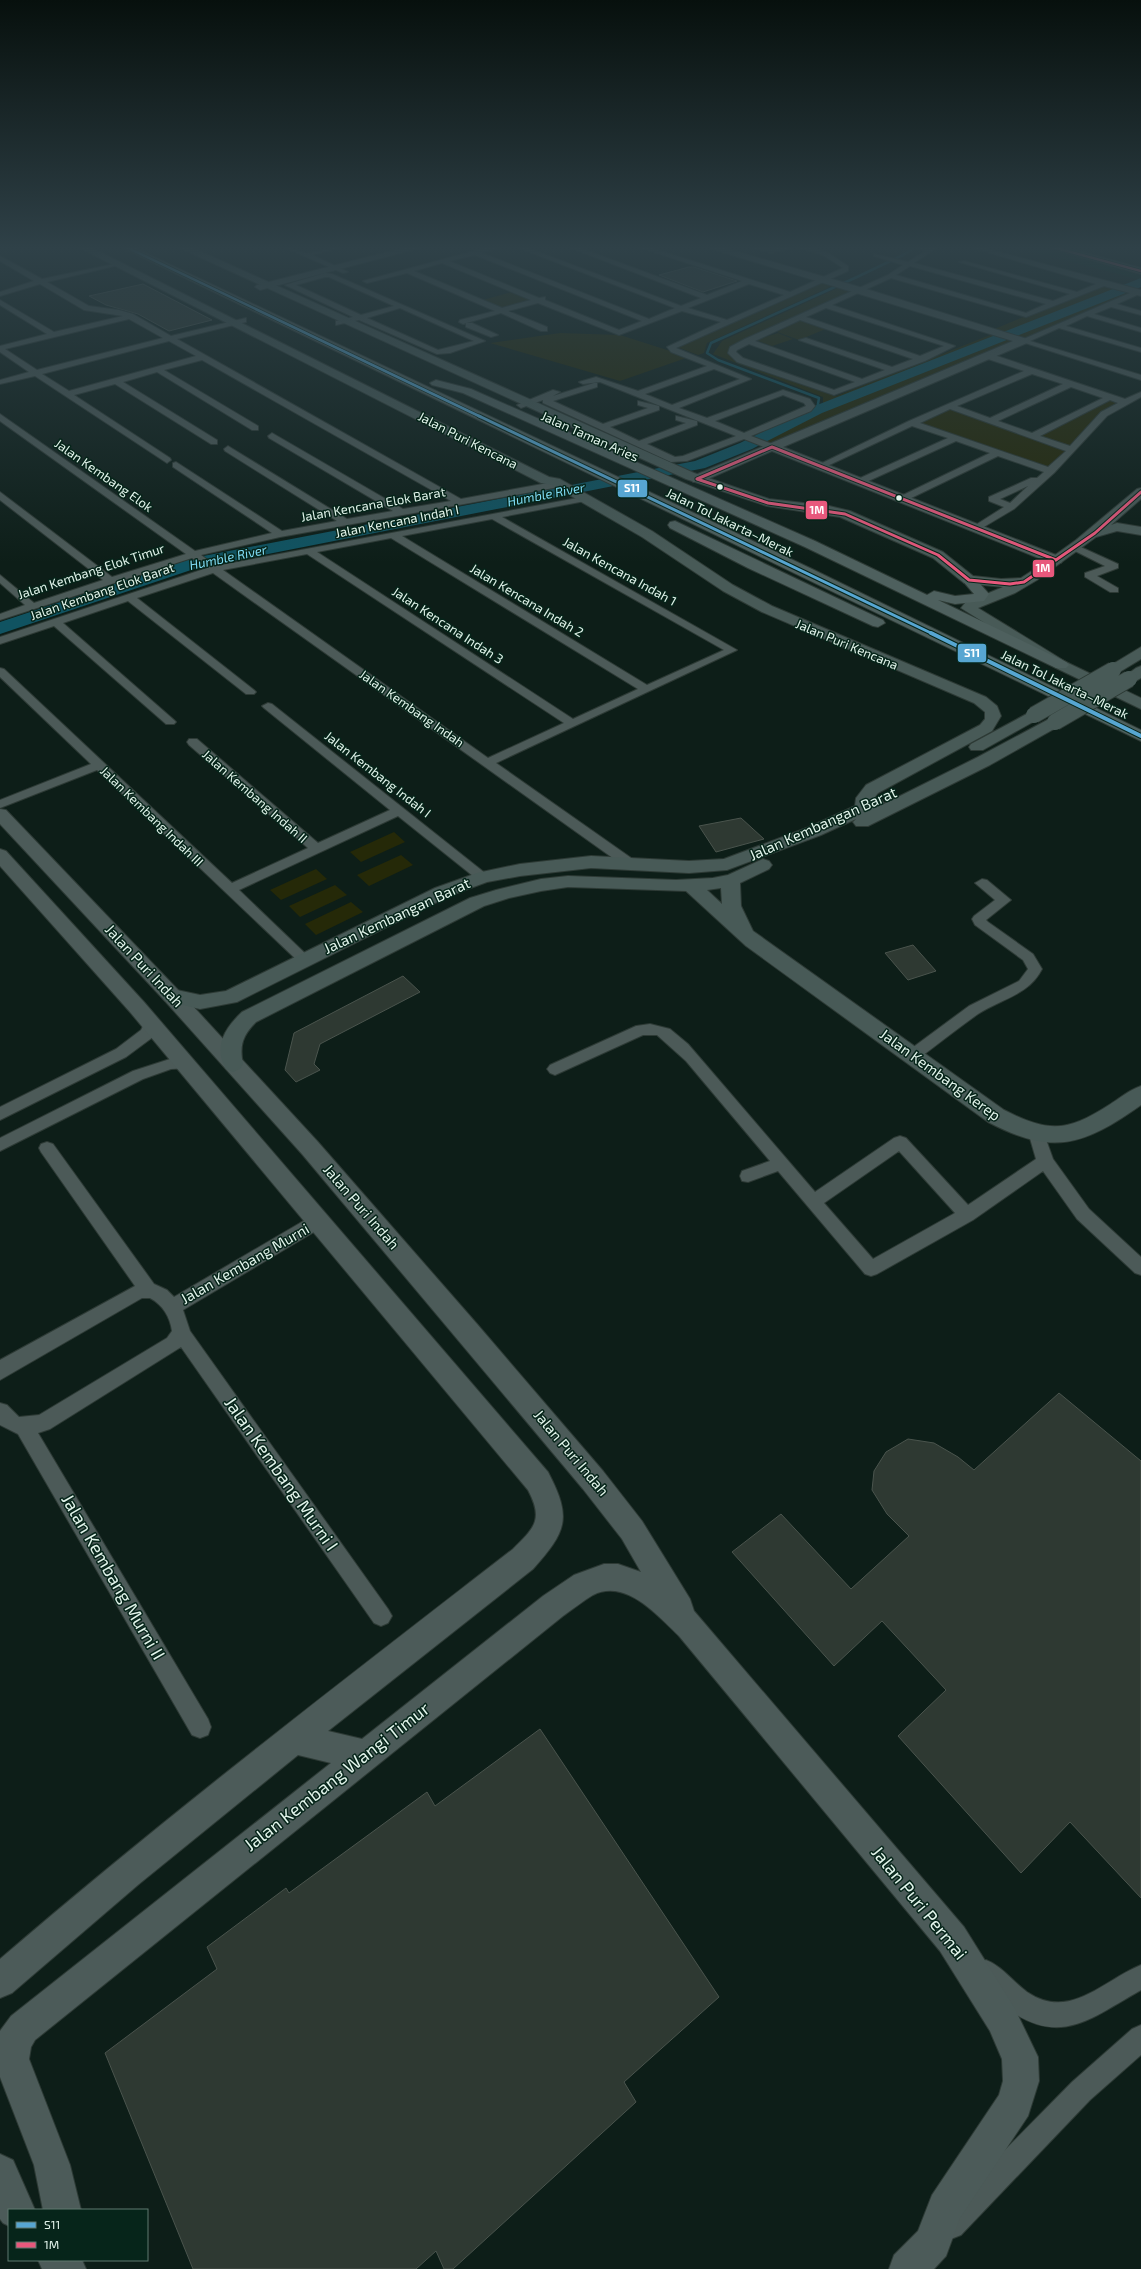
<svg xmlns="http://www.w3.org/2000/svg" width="1141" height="2269" font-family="'Exo 2',sans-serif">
<rect width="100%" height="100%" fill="#0d1e18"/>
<path fill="#032a1d" d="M1007 245H1035L1141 272V280Z"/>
<path fill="#252908" d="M823 283 834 285 707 343 704 353 698 355 677 347Z
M1102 284 1136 293 1024 339 992 330Z
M842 286 856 290 733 347 742 362 836 396 995 333 1001 334 823 406V397L713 354 722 341Z
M515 291 533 300 504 309 483 300Z
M801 319 828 328 799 340 777 332Z
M560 333 620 335 689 357 620 381 490 343Z
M778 333 793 339 772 346 756 340Z
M1007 335 1019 340 774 444 761 440 822 410Z
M1110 398 1120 401 1109 407 1071 448 1036 435Z
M949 408 1069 451 1050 469 917 423Z
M394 832 405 842 361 862 350 852Z
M401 855 413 865 369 886 357 875Z
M316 869 327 879 281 900 270 890Z
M335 885 347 895 300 917 289 906Z
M351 902 363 912 316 935 305 924Z"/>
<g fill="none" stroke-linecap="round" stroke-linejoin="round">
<path stroke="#105361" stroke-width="2.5" d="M817 410 819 398 718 360 707 353 711 343 857 277 905 254 918 245"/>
<path fill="#105361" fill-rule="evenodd" d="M1141 278V287L822 413 752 449 705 468 197 568 0 634V622L193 558 695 461 740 443 812 407Z"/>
</g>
<path fill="#2e3932" stroke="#4a544d" d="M689 267H694L737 281 703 292 659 275Z
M143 284 212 320 169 331 138 314 106 305 89 296Z
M741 818 764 839 716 852 699 826Z
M913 945 936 971 908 980 885 953Z
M403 976 420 992 320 1044 314 1064 320 1070 296 1082 285 1070 294 1033Z
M1059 1393 1141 1461V1898L1070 1822 1021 1873 898 1736 946 1690 882 1621 834 1666 732 1552 781 1514 851 1589 909 1536 887 1514 872 1490 874 1471 886 1452 908 1439 934 1443 958 1457 974 1470Z
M540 1729 719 1997 624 2082 636 2102 453 2269H444L436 2251 416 2269H193L105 2053 217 1969 207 1947 286 1888 289 1893 427 1792 435 1806Z"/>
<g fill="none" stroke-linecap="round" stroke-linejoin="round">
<defs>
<path id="street" d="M279 245C290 245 296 252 306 253 316 254 336 245 349 245L312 255 348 272 343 273Z
M496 245H507L482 253 649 319 675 308 511 245H520L681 306 701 298 563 245H572L707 295 742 281 632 245H642L790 292 843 268 823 255 797 247 771 253 752 248V246L771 249 789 245H803L828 253 848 266V271L676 348 751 379 679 408 707 418 783 390 810 399 815 406 811 411 751 436 775 445V449H769L744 439 687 461 671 462 543 403V400L521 408 517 405 553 390 560 392 553 396 594 383H597V387L553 401 603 424 648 408 638 405V401L659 406V410L610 427 639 441 686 423 676 420V416L697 421V425L647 444 675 457 683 456 731 438 736 436 600 382 583 384 579 382 596 377 638 391 707 366 671 352 667 347 721 322 682 311 619 335 538 303 508 311 547 327V331H541L501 313 463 324 459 322 460 320 495 311 407 273 367 283 363 281ZM475 255 642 321 619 330 545 300V297L539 298 449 261ZM442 263 531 300 502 308 414 271ZM749 284 784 295 727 320 688 308ZM714 369 740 379 672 405 645 394ZM783 395 804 403 806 406 744 433 715 421Z
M906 245 929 248 933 245H941L914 263 1053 301 1070 294 959 262 964 261 1077 292 1096 284 962 245H973L1141 290V296L1137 295 1117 304 1141 311V315L1111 307 1094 314 1141 328V332L1087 316 1066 326 1141 348V352L1059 328 1030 341 1141 375V380L1019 341 1130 293 1104 286 1026 317 891 278 832 305 955 346 925 361 834 395 737 362 728 353 730 347 745 339 888 275 903 265 874 256V254L908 262 925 251ZM910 266 1046 304 1026 313 896 275ZM826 308 944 346 920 356 806 317ZM800 320 913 359 892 367 806 338 799 340 885 370 862 379 755 341ZM749 344 855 382 834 390 743 358 736 352 737 350Z
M0 256 42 279 119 263V265L47 282 89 306 119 310 133 314 171 336 246 318V322L177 339 461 499 559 481 564 484 559 487 280 537 201 555 216 566 588 496 590 498 585 501 502 517 737 650 496 763 634 860 636 863 634 866H624L213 573 137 598 254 690 256 692 254 694H246L128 601 63 623 174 720 176 722 174 724H166L54 626 0 644V637L207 568 192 558 0 620V614L25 605 0 583V575L34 603 103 580 0 500V492L112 577 186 554 0 421V414L195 551 272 533 173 467V463L176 462 282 531 337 521 225 451 224 449 228 446 347 519 393 511 269 438 268 436 272 433 403 509 451 501 202 360 164 370 258 426V430H252L157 372 123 382 217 440V444H211L115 384 74 395 170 458 171 460 167 463 35 376 0 384V380L29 372 0 352V346L47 334 0 305V300L54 332 123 316 84 310 40 284 0 296V292L34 281 0 261ZM129 319 163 338 37 370 5 349ZM169 341 196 356 69 391 42 374ZM492 519 724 650 647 685 402 536ZM391 538 638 689 573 719 317 552ZM307 554 564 723 488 758 223 570Z
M325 273 332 274 485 341 450 353 437 354 359 320 336 325V321L353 317 285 285ZM325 277H329L394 306 361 315 296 285ZM400 308 474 341 438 350 367 318Z
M466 323H472L498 335 491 337 466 327Z
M985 354H991L1125 399 1141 392V397L1107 416 1054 473 1014 509 977 531 974 530V526L1004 507 989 501V497L1031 478H1037L1044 472 998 456 907 500H901V496L990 453 956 441 864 483H858V479L948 438 912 426 825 467 818 465 909 421 1024 371 985 358ZM1032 374 1063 384 990 418 957 406ZM1071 387 1103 398 1032 433 998 421ZM1110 400 1118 403 1101 412 1070 446 1040 436ZM950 409 1066 451 1048 467 920 423ZM1028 486 1010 503 1000 499Z
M1074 544 1118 564V568L1097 576 1118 588V592H1110L1085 577V573L1105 566 1071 549V545Z
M0 668 4 669 232 883 308 848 189 745 187 742 189 739H197L318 843 390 810 264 708 262 706 268 703 272 704 490 877 488 880H478L398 816 239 890 312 960 310 963H300L97 770 0 808V800L91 764 0 677Z
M982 879 987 880 1011 900 986 920 988 922 1033 954 1042 969C1029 995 1001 999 978 1014 958 1028 938 1044 918 1059L913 1060 908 1059 905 1055 908 1051 969 1006 1019 981 1028 969 1023 960 975 925 972 919 974 916 995 900 975 883Z
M151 1019 156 1020 158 1024 153 1037 126 1057 0 1120V1107L116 1049 141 1030 146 1020Z
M650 1024 670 1029 688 1044 815 1192 894 1138 900 1136 906 1138 968 1205 1036 1159 1029 1135 1031 1131 1037 1129 1043 1131 1053 1159 1089 1209 1141 1257V1275L1135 1273 1077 1219 1043 1171 973 1220 877 1274 871 1276 865 1274 778 1171 748 1182 742 1181 740 1176 742 1171 770 1161 686 1061 657 1035H643L555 1075 550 1073 547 1069 550 1065 636 1026ZM899 1151 955 1213 873 1259 824 1203Z
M170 1059 190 1060 193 1064 190 1068 171 1069 143 1079 0 1151V1138L133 1071Z
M47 1142 53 1144 154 1284 167 1290 174 1297 312 1216 318 1214 324 1216 326 1221 324 1226 183 1310 190 1331 388 1609 392 1616 388 1623 381 1626 374 1623 181 1347 50 1429 38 1433 208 1719 211 1727 208 1735 200 1738 192 1735 18 1434 0 1425V1403L7 1405 19 1417 39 1415 167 1338 172 1331C170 1317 163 1305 150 1298H142L0 1380V1360L135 1286 41 1152 39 1148 41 1144Z
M986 1960C1002 1966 1013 1982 1027 1992 1070 2021 1102 1981 1141 1965V1990C1091 2018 1059 2049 1004 2006 993 1996 979 1986 974 1972L977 1963Z
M1141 2025V2055L1090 2100 961 2235 951 2239 941 2235 937 2225 941 2215 1072 2082 1132 2029Z"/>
<path id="secondary" d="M415 245H431L260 290 255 287 257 285Z
M699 245H714L863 288 1027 339V343L783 447 1061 557 1063 560 1061 563H1051L772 451 701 482H693L691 479 693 476 1013 341Z
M0 809 6 810 179 991 318 1142 477 1324 603 1471 642 1521 690 1599 694 1611 964 1927 1014 2007 1038 2057 1039 2081 1028 2116 960 2218 946 2256 934 2269H889L894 2255 918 2231 932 2195 999 2095 1003 2081 1002 2059 990 2031 940 1951 679 1636C658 1616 626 1578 593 1595 583 1601 573 1609 563 1616L35 2040 31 2047 29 2059 70 2165 81 2210H43L34 2165 0 2077V2031L11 2016 331 1763 298 1755 139 1884 12 1993 0 1998V1959C166 1816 340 1683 513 1549 534 1528 544 1520 528 1490L130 1012 0 866V849L6 851 144 1002 548 1472C572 1518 567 1531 533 1569L328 1731 362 1739 543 1596 574 1575 604 1564H618L641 1572 622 1539 583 1489 302 1154 165 1001 0 824Z
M0 2154 13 2160 35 2210H9V2226L3 2223 0 2219Z
M38 2260H82L86 2269H42Z"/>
<path id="primary" d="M74 245H86L549 477 560 479 652 531 733 585 772 606 986 697 997 706 1001 716 992 731 878 793 874 798 881 799 884 803 882 805 978 757 1049 719H1061L1063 722 1061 725 990 765 868 826H856L853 822 856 819 821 835 727 870 689 873 591 868 520 876 487 882 449 896 237 1002 200 1009 165 1001 162 996 165 991 172 989 200 995 226 991 435 888 477 873 520 864 591 856 689 861 724 859 809 827 855 806 856 798 866 785 980 725 985 719V712L974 703 762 612 723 591 642 537 552 485 541 483Z
M173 245H186L694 473 769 499 829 506 850 511 943 552 973 576 1001 579 1021 578 1044 563 1076 540 1137 489 1141 488V499L1111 525 1117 523 1141 527V535L1117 531 1096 537 1037 580 1015 593 978 608 1066 662 1141 698V709L1056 668 961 608 965 603 1003 587 964 583 933 558 840 517 767 506 686 479Z
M1040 245H1056L1141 268V274Z
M1141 647V659L1118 673H1108L1105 670 1108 667Z
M1141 666V678L1134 682H1124L1121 679 1136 668Z
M1034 710 1040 712 1042 715 1040 718 983 750H971L969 747 971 744Z
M763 859 769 861 772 865 769 869 740 883 741 906 753 931 1004 1110C1049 1133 1067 1132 1109 1105 1120 1098 1129 1090 1141 1086V1105C1083 1146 1053 1156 988 1122L746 946 686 891 568 887 541 891 509 898 484 906 256 1022C243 1035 239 1045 243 1064L240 1069 233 1072 226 1069C213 1047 225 1028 242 1012L470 898 496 890 541 879 568 876 676 880 713 878 728 875ZM721 888 722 904 707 890Z"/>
<path id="highway" d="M117 245H129L812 569 1141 730V741Z
M436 380 471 389 815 541 927 595 934 591 955 596 974 594 962 580 964 577H974L989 594 984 601 955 604 938 600 1066 662 1069 665 1066 668H1056L805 547 463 393 432 385 430 383Z
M675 521 883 620 885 623 878 627 873 626 748 568 670 528 668 525 670 522Z"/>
</defs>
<use href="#street" stroke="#2d3a35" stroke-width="2"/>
<use href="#secondary" stroke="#2d3a35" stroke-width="2"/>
<use href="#primary" stroke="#2d3a35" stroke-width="2"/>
<use href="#highway" stroke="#2d3a35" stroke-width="2"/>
<use href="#street" fill="#4c5a58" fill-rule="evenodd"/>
<use href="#secondary" fill="#4c5b59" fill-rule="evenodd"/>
<use href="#primary" fill="#485a57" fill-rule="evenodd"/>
<use href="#highway" fill="#4e605e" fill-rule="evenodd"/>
<defs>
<path id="primary-bridge" d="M1034 715 1113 670
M1055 722 1129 679"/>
</defs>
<use href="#primary-bridge" stroke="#2d3a35" stroke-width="18" stroke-linecap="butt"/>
<use href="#primary-bridge" stroke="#485a57" stroke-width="16"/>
<defs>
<path id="bus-1-far2" d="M122 245 481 417"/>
<path id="bus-1-far1" d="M479 416 933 634"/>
<path id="bus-1" d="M931 633 1141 736"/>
<path id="bus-2-far1" d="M1045 245 1141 271"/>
<path id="bus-2" d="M697 479 768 503 845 514 938 555 969 580 1010 584 1024 582 1095 533 1141 492
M697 479 772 447 1056 560"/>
</defs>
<use href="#bus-1-far2" stroke="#06251a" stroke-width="4"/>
<use href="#bus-1-far1" stroke="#06251a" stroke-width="5"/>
<use href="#bus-1" stroke="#06251a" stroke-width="6"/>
<use href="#bus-2-far1" stroke="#06251a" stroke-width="4"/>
<use href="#bus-2" stroke="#06251a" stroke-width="5"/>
<use href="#bus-1-far2" stroke="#57a6d2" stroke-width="2.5"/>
<use href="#bus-1-far1" stroke="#57a6d2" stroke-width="3"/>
<use href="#bus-1" stroke="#57a6d2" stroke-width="4"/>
<use href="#bus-2-far1" stroke="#e8587c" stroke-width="2.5"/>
<use href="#bus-2" stroke="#e8587c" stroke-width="3"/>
</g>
<linearGradient id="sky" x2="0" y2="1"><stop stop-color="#07100d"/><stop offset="0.44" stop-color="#2f4148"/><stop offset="1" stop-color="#2f4148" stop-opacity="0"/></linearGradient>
<rect width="1141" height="563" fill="url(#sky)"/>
<g fill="#e2f4eb" stroke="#06251a" stroke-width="1.5">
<circle cx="720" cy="487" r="3.5"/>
<circle cx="899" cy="498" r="3.5"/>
</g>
<g text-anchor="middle" stroke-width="3" stroke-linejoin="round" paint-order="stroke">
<g font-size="13" fill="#e2f4eb" stroke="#06251a">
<text transform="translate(590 436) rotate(24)" y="5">Jalan Taman Aries</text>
<text transform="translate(468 440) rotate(27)" y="5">Jalan Puri Kencana</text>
<text transform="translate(104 475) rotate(35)" y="5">Jalan Kembang Elok</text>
<text transform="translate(373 504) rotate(-10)" y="5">Jalan Kencana Elok Barat</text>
<text transform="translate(397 521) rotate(-11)" y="5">Jalan Kencana Indah I</text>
<text transform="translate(730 522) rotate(26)" y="5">Jalan Tol Jakarta–Merak</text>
<text transform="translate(91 571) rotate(-18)" y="5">Jalan Kembang Elok Timur</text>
<text transform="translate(620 571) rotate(29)" y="5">Jalan Kencana Indah 1</text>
<text transform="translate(102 591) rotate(-19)" y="5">Jalan Kembang Elok Barat</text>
<text transform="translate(527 600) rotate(31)" y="5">Jalan Kencana Indah 2</text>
<text transform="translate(448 625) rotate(33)" y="5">Jalan Kencana Indah 3</text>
<text transform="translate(847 644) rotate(23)" y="5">Jalan Puri Kencana</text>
<text transform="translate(1065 684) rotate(26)" y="5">Jalan Tol Jakarta–Merak</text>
<text transform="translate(412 708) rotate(35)" y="5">Jalan Kembang Indah</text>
<text transform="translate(378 774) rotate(38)" y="5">Jalan Kembang Indah I</text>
<text transform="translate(255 796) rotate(41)" y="5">Jalan Kembang Indah II</text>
<text transform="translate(152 816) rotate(44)" y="5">Jalan Kembang Indah III</text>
</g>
<g font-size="13" font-style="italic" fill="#80ddf6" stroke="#06251a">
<text transform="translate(546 494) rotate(-11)" y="5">Humble River</text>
<text transform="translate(228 557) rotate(-12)" y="5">Humble River</text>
</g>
<g font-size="15" fill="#e2f4eb" stroke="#06251a">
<text transform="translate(823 824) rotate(-24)" y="5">Jalan Kembangan Barat</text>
<text transform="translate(397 916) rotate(-25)" y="5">Jalan Kembangan Barat</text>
<text transform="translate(144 966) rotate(47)" y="5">Jalan Puri Indah</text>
<text transform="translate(940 1075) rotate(36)" y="5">Jalan Kembang Kerep</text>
<text transform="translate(361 1207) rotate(49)" y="5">Jalan Puri Indah</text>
<text transform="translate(245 1264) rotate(-30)" y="5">Jalan Kembang Murni</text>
<text transform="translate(571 1453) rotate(50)" y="5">Jalan Puri Indah</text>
</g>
<g font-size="18" fill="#e2f4eb" stroke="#06251a">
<text transform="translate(281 1474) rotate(55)" y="6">Jalan Kembang Murni I</text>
<text transform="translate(113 1577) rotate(60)" y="6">Jalan Kembang Murni II</text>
<text transform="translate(337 1777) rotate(-38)" y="6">Jalan Kembang Wangi Timur</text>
<text transform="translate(919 1903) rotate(51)" y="6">Jalan Puri Permai</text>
</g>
</g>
<g stroke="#06251a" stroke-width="1.5">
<rect x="617" y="479" width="31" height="19" rx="4" fill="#57a6d2"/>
<rect x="805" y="500" width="23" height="20" rx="4" fill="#e8587c"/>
<rect x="1032" y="559" width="23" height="19" rx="4" fill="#e8587c"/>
<rect x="957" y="643" width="30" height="20" rx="4" fill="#57a6d2"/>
</g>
<g font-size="11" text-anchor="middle" font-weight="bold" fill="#fff">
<text x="632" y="492">S11</text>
<text x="817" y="514">1M</text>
<text x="1043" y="572">1M</text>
<text x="972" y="657">S11</text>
</g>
<rect x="8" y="2209" width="140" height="52" fill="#06251a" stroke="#5e786e"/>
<rect x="16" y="2222" width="20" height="6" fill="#57a6d2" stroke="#5e786e"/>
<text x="44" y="2229" font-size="12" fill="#e2f4eb">S11</text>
<rect x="16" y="2242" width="20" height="6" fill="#e8587c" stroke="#5e786e"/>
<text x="44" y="2249" font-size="12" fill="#e2f4eb">1M</text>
</svg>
